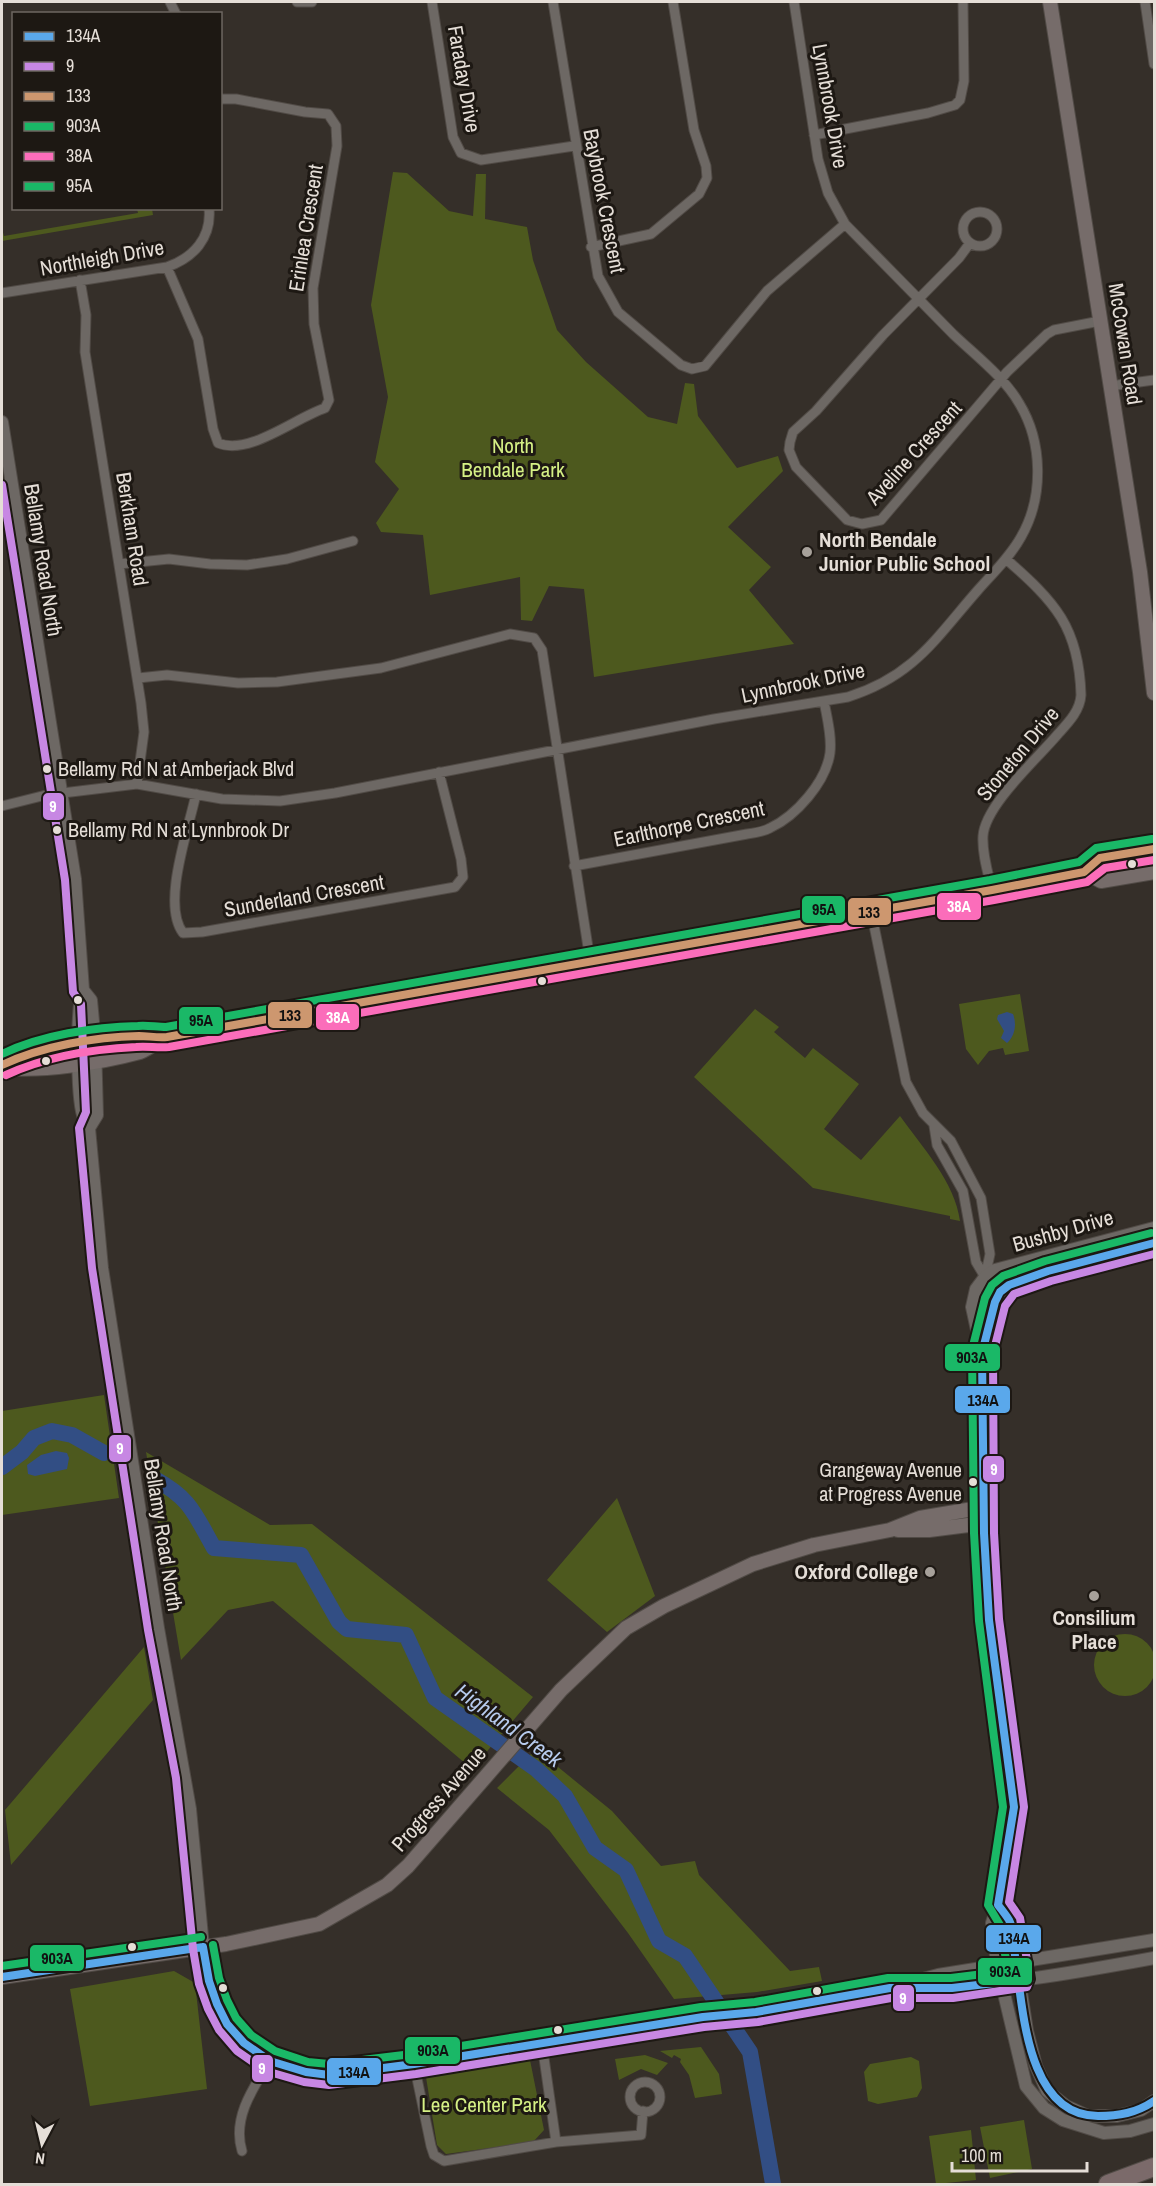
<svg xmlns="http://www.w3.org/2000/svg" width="1156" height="2186" font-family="'Archivo Narrow',sans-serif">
<rect width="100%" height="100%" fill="#352f29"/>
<path fill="#4d591e" d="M393 172 407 173 449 211 473 216 476 174H486L485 219 527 227 533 260 557 330 586 362 648 417 677 424 685 383 694 384 698 416 737 468 778 456 783 471 728 527 771 567 749 590 794 644 594 677 584 589 549 586 532 621 521 620 520 577 430 595 423 535 381 532 376 523 399 489 375 462 388 397 371 305Z
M137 209H152L153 215 2 241V229L4 236 138 213Z
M1020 994 1029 1051 1005 1055 1003 1048 989 1051 978 1065 966 1049 959 1004Z
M755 1009 779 1027 774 1032 805 1058 813 1048 859 1084 824 1129 861 1160 900 1116C922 1147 955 1182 960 1221L950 1219V1216L813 1188 694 1077Z
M104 1395 119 1498 2 1515V1411Z
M146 1452 270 1525 312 1524 533 1697 472 1769 273 1601 228 1610 181 1660Z
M617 1498 655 1596 607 1632 547 1580Z
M1094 1665a31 31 0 1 1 62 0a31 31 0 1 1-62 0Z
M144 1647 153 1700 11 1865 5 1810Z
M536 1749 612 1811 661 1866 695 1861 699 1875 790 1971 819 1967 822 1981 757 1992 674 1999 628 1933 549 1830 497 1788Z
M174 1971 195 1983 207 2089 90 2106 70 1989Z
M701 2047 719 2074 722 2094 695 2098 689 2075 680 2062 681 2059 674 2055 672 2058 660 2051Z
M529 2055 544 2130 533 2142 446 2154 437 2145 425 2071Z
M645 2055 668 2063 657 2075 641 2069 619 2080 615 2059Z
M911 2057 919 2061 922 2088 917 2097 878 2104 868 2101 864 2072 870 2064Z
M1024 2120 1032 2169 990 2178 980 2127Z
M971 2130 976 2180 936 2184 929 2136Z"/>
<path fill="#324e84" d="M1007 1012 1013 1014C1017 1024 1015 1036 1007 1043L1001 1038 1004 1031 997 1019 998 1015Z
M56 1451 67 1453 69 1458 67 1469 35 1476 28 1474 27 1465 41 1455Z"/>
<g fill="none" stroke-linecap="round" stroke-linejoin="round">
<path stroke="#324e84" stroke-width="16" d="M2 1467 22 1452 34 1438 52 1431 72 1435 104 1453
M155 1479C191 1499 194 1513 214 1548L301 1555 339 1622 347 1629 406 1635 435 1698 536 1769 565 1796 595 1848 626 1870 659 1941 685 1956 750 2052 773 2184"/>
<defs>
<path id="minor" d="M170 2 176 14
M297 2H312
M432 2 453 137 461 153 481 160 574 146
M553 2 598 276 618 312 681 365 692 369 705 366 767 291 845 224
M1145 2 1154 64
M814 135 928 113 955 105 960 100 964 81 963 2
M963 229a17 17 0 1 1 34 0a17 17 0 1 1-34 0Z
M970 243 959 258 883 335 816 411 793 432 790 442 789 450 796 467 847 520 862 524 881 520 1007 372 1047 334 1054 330 1100 321
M591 247 651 234 699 194 707 178 706 166 694 130 673 2
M167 267 198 339 213 429 218 443C249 456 295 418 325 408L329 400 314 324 313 288 337 146 336 126 328 114 305 112 236 99H220
M80 280 86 315 85 352 141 703 144 732 137 784
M2 293 167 267C193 258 212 238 209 208
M1110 386 1154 380
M119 564 169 559 210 564 247 565 287 559 353 541
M138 678 167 675 238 683 277 682 381 668 510 634 534 638 542 650 590 960
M196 794C189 828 161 904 183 933L202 932 455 887 463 877 461 859 439 772
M2 806 46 795 137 784 222 799 280 801 335 793 714 719 848 697C914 676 935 639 978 590 993 573 1010 557 1021 537 1044 497 1043 442 1019 403 1004 377 975 355 953 334 917 297 881 261 845 224L828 193 818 159 794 2
M574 866 747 834C755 833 763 832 770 828 796 816 826 782 830 753 832 736 827 718 824 701
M992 890C988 873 982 854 983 836 985 805 1038 758 1058 734 1068 723 1080 711 1081 695 1079 627 1055 602 1006 559
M871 911 906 1082 923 1113 951 1141 981 1198 990 1254 985 1277
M934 1126 937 1145 963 1191 976 1262 985 1277 1000 1292
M542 2044 556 2142
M414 2064 431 2146 434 2155 444 2161 556 2142 641 2135 643 2111
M630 2097a15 15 0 1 1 30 0a15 15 0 1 1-30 0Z
M242 2151C232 2118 253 2088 270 2061"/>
<path id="tertiary" d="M2 422 75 879 83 990C76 1009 77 1095 83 1115 84 1119 87 1124 89 1128L102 1268 158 1628 190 1809 203 1947 209 1981 217 2004 227 2024 244 2043 270 2061 306 2072 329 2075 414 2064 703 2017 756 2012 890 1988 938 1975 1154 1940
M83 990 91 1000 95 1043 97 1115 89 1128
M1154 1228 995 1270 985 1277 976 1289 972 1307 982 1353 984 1533 989 1620 1014 1807 998 1905 992 1923 997 1964 1026 2086 1044 2108 1063 2120 1104 2133 1130 2131 1154 2124
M983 1349C987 1332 989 1305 1001 1292 1016 1275 1129 1245 1154 1243
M998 1905 1010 1921 1027 2031 1036 2066 1047 2091 1066 2106 1088 2116H1117L1141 2110 1154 2101
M906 1988C990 1988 1073 1973 1154 1958"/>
<path id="secondary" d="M1050 2 1140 572 1154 693
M1084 872 1101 881 1154 872
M2 1065C25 1051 110 1037 139 1036 148 1036 158 1038 167 1037L992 890 1084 872 1100 858 1154 849
M2 1067C38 1073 103 1062 140 1052 148 1049 156 1042 164 1038
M898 1530H929L984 1523
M2 1977 226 1944 319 1924 387 1885 408 1866 561 1690 626 1628 664 1606 753 1564 814 1545 890 1530 920 1518 985 1507"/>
<path id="motorway" d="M1108 2184 1154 2167"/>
</defs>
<use href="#minor" stroke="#514b46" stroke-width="11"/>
<use href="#tertiary" stroke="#514b46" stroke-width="14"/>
<use href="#secondary" stroke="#514b46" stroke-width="16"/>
<use href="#motorway" stroke="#514b46" stroke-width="20"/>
<use href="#minor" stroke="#6d6864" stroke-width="9"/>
<use href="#tertiary" stroke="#6d6864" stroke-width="12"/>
<use href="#secondary" stroke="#766c6a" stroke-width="14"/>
<use href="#motorway" stroke="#7b6a6a" stroke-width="18"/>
<defs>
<path id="bus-1" d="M1154 1243 1048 1271 1009 1285 1000 1292 995 1302 982 1353 984 1533 989 1620 1014 1807 998 1905C1002 1910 1006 1915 1009 1920 1014 1929 1014 1945 1015 1956 1023 2007 1026 2116 1098 2116 1119 2116 1136 2113 1154 2101
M203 1947 209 1981 217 2004 227 2024 244 2043 270 2061 306 2072 329 2075 414 2064 703 2017 756 2012 890 1988H952L1020 1980
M2 1977 203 1947"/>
<path id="bus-2" d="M2 485 65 880 73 992 81 1004 86 1112 79 1128 92 1268 148 1630 176 1778 193 1949 199 1984 208 2009 219 2030 237 2051 266 2071 304 2082 329 2085 416 2074 704 2027 758 2022 891 1998H953L1027 1987 1030 1979 1020 1918 1009 1902 1024 1807 999 1619 994 1533 993 1354 1005 1306 1014 1294 1051 1281 1154 1254"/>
<path id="bus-3" d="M2 1065C42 1046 95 1037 139 1036 148 1036 158 1038 167 1037L992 890 1084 872 1100 858 1154 849"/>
<path id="bus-4" d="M213 1945 219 1978 227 2000 236 2018 251 2035 275 2051 308 2062 329 2064 412 2054 701 2007 755 2002 888 1978H951L1008 1971 1000 1925 988 1905 1003 1807 979 1621 974 1533 972 1350 985 1298 992 1285 1003 1276 1045 1261 1151 1233
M2 1966 201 1937"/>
<path id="bus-5" d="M6 1075C45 1057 93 1049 136 1047 147 1046 158 1048 169 1047L994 900 1087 882 1105 868 1154 860"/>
<path id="bus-6" d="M2 1054C41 1035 94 1027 138 1026 147 1025 156 1027 166 1027L990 880 1079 862 1096 848 1152 839"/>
</defs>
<use href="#bus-1" stroke="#1d1813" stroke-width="12"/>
<use href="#bus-2" stroke="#1d1813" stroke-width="12"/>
<use href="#bus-3" stroke="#1d1813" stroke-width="12"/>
<use href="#bus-4" stroke="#1d1813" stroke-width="12"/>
<use href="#bus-5" stroke="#1d1813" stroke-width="12"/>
<use href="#bus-6" stroke="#1d1813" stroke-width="12"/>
<use href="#bus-1" stroke="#5aa8eb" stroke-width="8"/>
<use href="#bus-2" stroke="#c787e3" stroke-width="8"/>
<use href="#bus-3" stroke="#cd976f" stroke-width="8"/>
<use href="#bus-4" stroke="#1ab867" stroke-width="8"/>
<use href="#bus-5" stroke="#fb6dba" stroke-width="8"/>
<use href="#bus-6" stroke="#1ab867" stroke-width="8"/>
</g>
<g fill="#a7a19a" stroke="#1d1813" stroke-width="2">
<circle cx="807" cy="552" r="6"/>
<circle cx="930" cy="1572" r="6"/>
<circle cx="1094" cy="1596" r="6"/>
</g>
<g fill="#e5ded7" stroke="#1d1813" stroke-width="2">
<circle cx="47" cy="769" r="5"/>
<circle cx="57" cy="830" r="5"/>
<circle cx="1132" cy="864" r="5"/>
<circle cx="542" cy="981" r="5"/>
<circle cx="78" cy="1000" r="5"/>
<circle cx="46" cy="1061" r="5"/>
<circle cx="973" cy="1482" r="5"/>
<circle cx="132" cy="1947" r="5"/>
<circle cx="223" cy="1988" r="5"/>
<circle cx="817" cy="1991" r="5"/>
<circle cx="558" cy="2030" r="5"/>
</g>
<g text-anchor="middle" stroke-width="6" stroke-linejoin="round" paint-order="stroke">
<g font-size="20" fill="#e5ded7" stroke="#1d1813" text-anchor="start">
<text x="58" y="776">Bellamy Rd N at Amberjack Blvd</text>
<text x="68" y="837">Bellamy Rd N at Lynnbrook Dr</text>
<text x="962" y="1477" text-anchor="end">Grangeway Avenue<tspan x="962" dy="24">at Progress Avenue</tspan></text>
</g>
<g font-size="21" fill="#e5ded7" stroke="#1d1813">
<text transform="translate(464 79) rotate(80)" y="7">Faraday Drive</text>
<text transform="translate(830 106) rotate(80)" y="7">Lynnbrook Drive</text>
<text transform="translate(604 201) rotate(79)" y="7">Baybrook Crescent</text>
<text transform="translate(306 228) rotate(-81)" y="7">Erinlea Crescent</text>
<text transform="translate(102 258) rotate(-10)" y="7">Northleigh Drive</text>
<text transform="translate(1125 344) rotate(81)" y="7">McCowan Road</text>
<text transform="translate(914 453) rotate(-48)" y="7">Aveline Crescent</text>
<text transform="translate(132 529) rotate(81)" y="7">Berkham Road</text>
<text transform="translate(43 560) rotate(81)" y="7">Bellamy Road North</text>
<text transform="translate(803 683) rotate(-12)" y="7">Lynnbrook Drive</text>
<text transform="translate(1018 754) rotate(-50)" y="7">Stoneton Drive</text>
<text transform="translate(689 824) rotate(-12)" y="7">Earlthorpe Crescent</text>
<text transform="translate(304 896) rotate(-10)" y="7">Sunderland Crescent</text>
<text transform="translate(1063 1231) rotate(-16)" y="7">Bushby Drive</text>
<text transform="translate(163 1535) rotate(81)" y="7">Bellamy Road North</text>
<text transform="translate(439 1799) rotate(-49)" y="7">Progress Avenue</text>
</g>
<g font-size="21" fill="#d5f085" stroke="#1d1813">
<text x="513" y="453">North<tspan x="513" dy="24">Bendale Park</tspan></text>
<text x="484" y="2112">Lee Center Park</text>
</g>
<g font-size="21" font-weight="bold" fill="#e5ded7" stroke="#1d1813" text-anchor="start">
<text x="819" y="547">North Bendale<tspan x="819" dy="24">Junior Public School</tspan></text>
<text x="918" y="1579" text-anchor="end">Oxford College</text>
<text x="1094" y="1625" text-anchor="middle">Consilium<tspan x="1094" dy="24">Place</tspan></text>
</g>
<g font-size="22" font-style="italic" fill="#b7cbee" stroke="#1d1813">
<text transform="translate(509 1725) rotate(36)" y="8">Highland Creek</text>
</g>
</g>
<g stroke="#1d1813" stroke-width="2">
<rect x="42" y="792" width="23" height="29" rx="6" fill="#c787e3"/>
<rect x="936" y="892" width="46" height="29" rx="6" fill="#fb6dba"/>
<rect x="801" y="895" width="45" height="29" rx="6" fill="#1ab867"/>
<rect x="847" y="897" width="45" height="29" rx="6" fill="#cd976f"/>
<rect x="267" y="1001" width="46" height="28" rx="6" fill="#cd976f"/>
<rect x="315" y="1003" width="45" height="28" rx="6" fill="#fb6dba"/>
<rect x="178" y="1006" width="46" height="29" rx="6" fill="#1ab867"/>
<rect x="944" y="1343" width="57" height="29" rx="6" fill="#1ab867"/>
<rect x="954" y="1385" width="57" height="29" rx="6" fill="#5aa8eb"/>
<rect x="108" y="1434" width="24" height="29" rx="6" fill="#c787e3"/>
<rect x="982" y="1455" width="23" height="28" rx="6" fill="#c787e3"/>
<rect x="985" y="1924" width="57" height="29" rx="6" fill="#5aa8eb"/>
<rect x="29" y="1944" width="56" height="28" rx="6" fill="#1ab867"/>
<rect x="977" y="1957" width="56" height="29" rx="6" fill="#1ab867"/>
<rect x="892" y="1984" width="23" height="28" rx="6" fill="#c787e3"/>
<rect x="404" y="2036" width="57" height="29" rx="6" fill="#1ab867"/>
<rect x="251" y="2054" width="23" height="29" rx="6" fill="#c787e3"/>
<rect x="326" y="2057" width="56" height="29" rx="6" fill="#5aa8eb"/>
</g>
<g font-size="16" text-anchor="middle" font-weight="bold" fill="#fff">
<text x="53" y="812">9</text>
<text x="959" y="912">38A</text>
<text x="338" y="1023">38A</text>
<text x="120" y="1454">9</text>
<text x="994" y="1475">9</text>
<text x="903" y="2004">9</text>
<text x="262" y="2074">9</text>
</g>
<g font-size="16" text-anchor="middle" font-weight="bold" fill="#111">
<text x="824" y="915">95A</text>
<text x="869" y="918">133</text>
<text x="290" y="1021">133</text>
<text x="201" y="1026">95A</text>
<text x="972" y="1363">903A</text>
<text x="983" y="1406">134A</text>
<text x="1014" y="1944">134A</text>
<text x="57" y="1964">903A</text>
<text x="1005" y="1977">903A</text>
<text x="433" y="2056">903A</text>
<text x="354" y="2078">134A</text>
</g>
<rect width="1156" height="2186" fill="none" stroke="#e5ded7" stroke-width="6"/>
<rect x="12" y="12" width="210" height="198" fill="#1d1813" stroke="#6d6761" stroke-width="1.5"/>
<rect x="24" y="32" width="30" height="9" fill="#5aa8eb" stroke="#6d6761" stroke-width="1.5"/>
<text x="66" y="42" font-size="18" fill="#e5ded7">134A</text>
<rect x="24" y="62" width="30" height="9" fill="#c787e3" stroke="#6d6761" stroke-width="1.5"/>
<text x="66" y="72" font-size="18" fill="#e5ded7">9</text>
<rect x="24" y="92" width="30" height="9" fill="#cd976f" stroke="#6d6761" stroke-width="1.5"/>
<text x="66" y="102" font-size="18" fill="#e5ded7">133</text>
<rect x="24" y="122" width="30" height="9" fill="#1ab867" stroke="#6d6761" stroke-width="1.5"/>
<text x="66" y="132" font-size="18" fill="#e5ded7">903A</text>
<rect x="24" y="152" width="30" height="9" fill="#fb6dba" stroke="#6d6761" stroke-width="1.5"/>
<text x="66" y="162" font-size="18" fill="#e5ded7">38A</text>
<rect x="24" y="182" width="30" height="9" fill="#1ab867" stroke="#6d6761" stroke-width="1.5"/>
<text x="66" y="192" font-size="18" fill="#e5ded7">95A</text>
<g transform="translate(42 2144) rotate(187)" stroke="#1d1813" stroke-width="4.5" paint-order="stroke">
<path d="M0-4.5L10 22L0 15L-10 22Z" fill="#e5ded7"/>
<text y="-9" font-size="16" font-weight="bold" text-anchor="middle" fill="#e5ded7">N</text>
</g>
<path d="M952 2162v9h135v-9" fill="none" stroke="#e5ded7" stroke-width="3"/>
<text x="961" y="2162" font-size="18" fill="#e5ded7" stroke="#1d1813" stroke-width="4.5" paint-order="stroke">100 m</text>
</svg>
